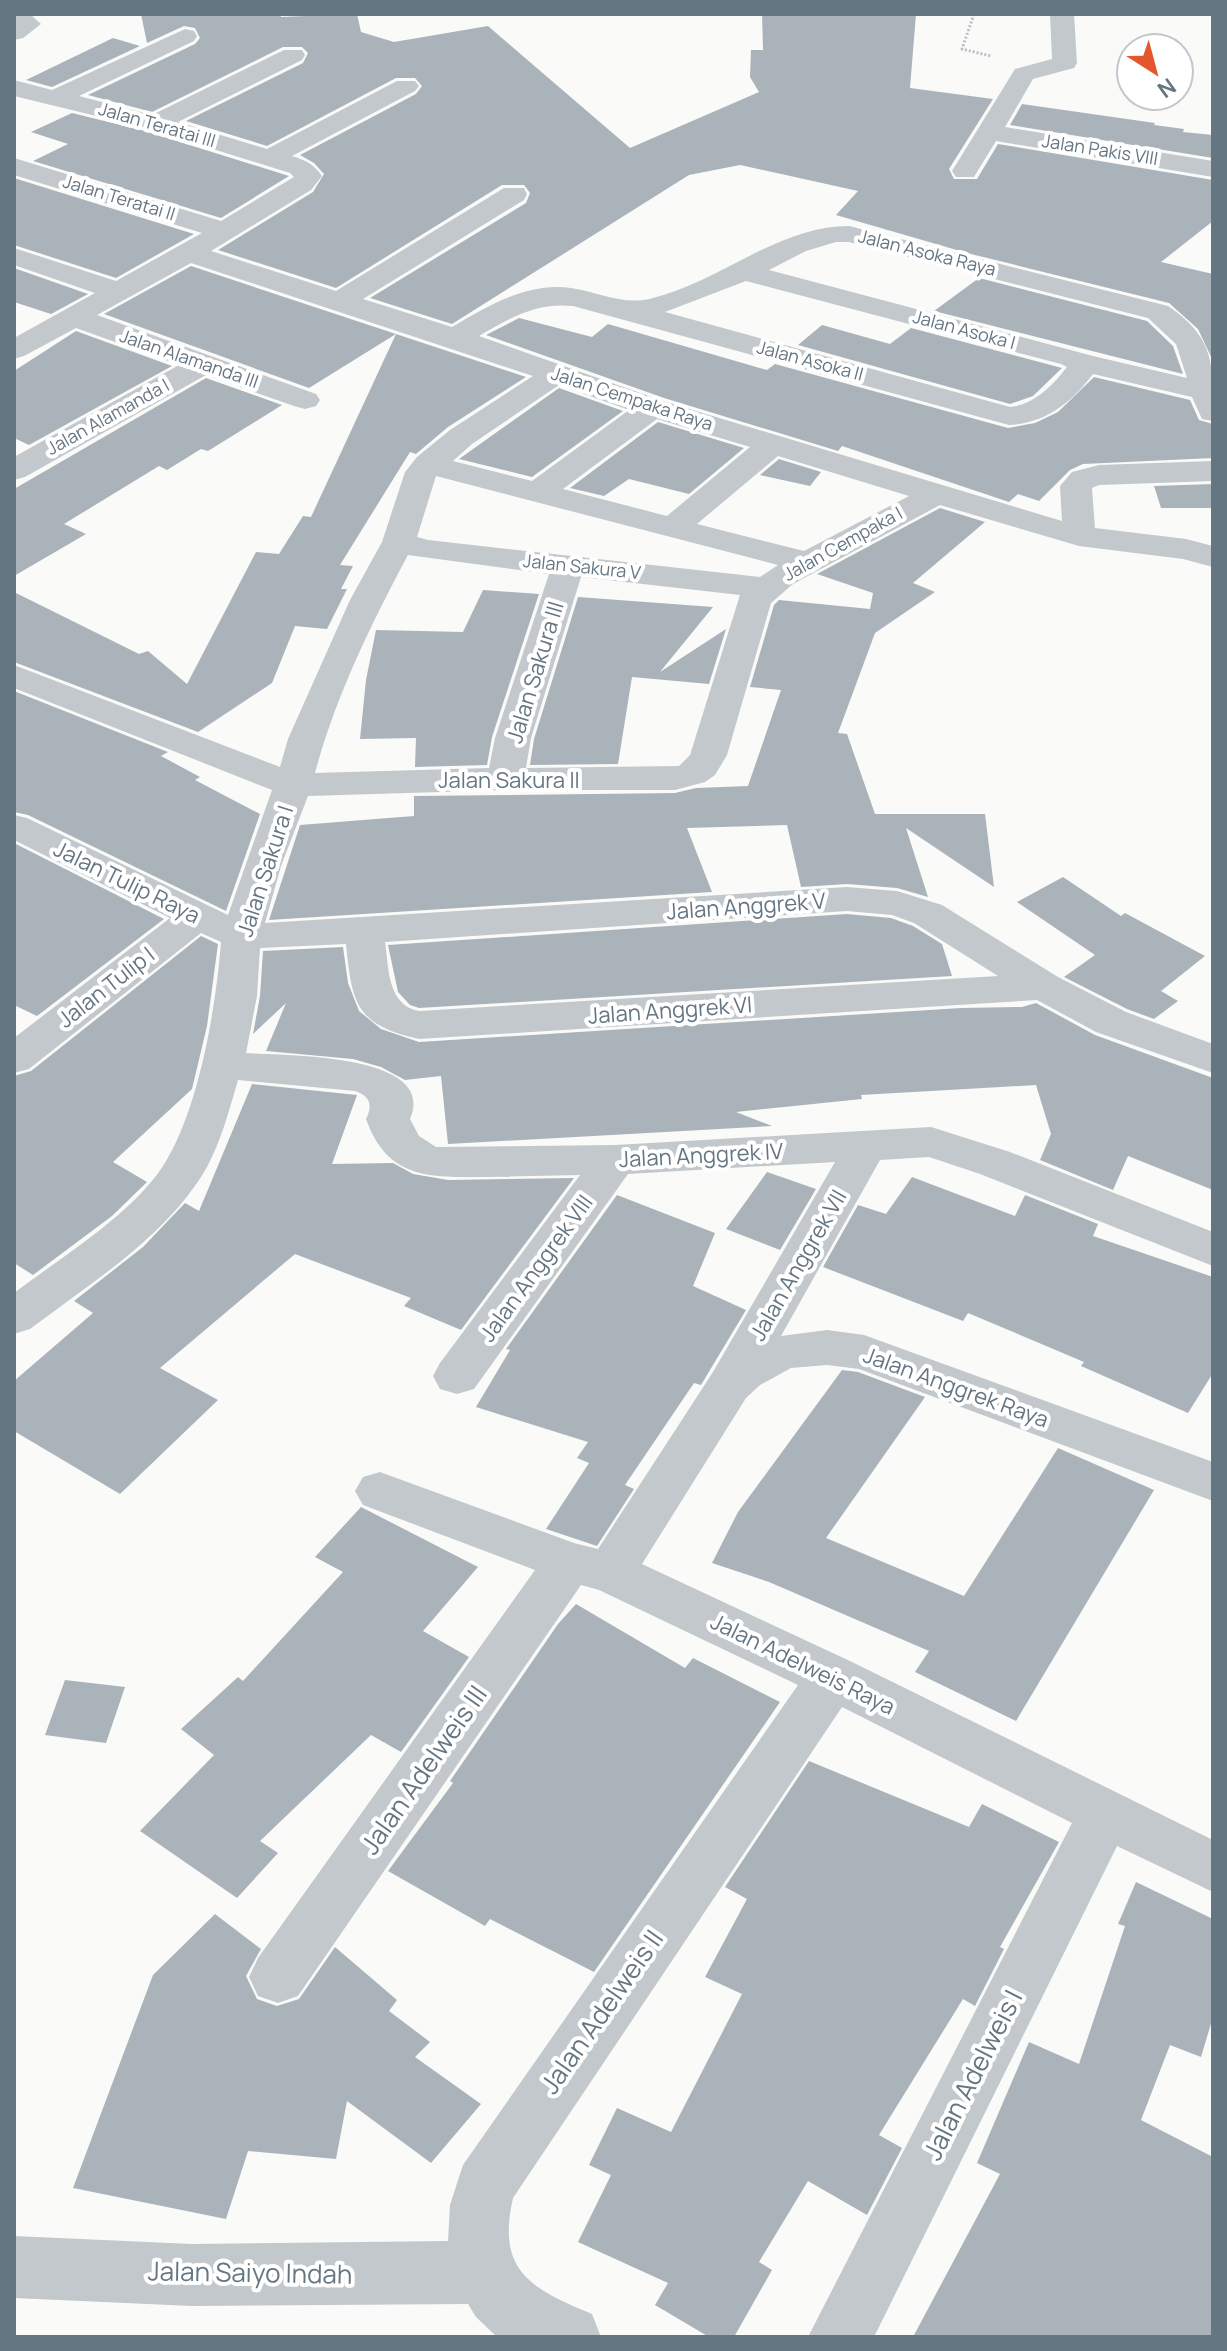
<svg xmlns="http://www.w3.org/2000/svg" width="1227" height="2351" font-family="Manrope,sans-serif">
<rect width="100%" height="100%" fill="#fafaf8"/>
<path fill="#aab3b9" d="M141 14H280L281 17 357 14 361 32 394 42 488 26 630 148 759 92 750 77 751 50H763L762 14H916L910 88 993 99 949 169 954 179H977L998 144 1213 180V221L1161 262 1213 274V361L1198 329 1169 303 967 253 836 215 858 191 740 165 689 175 452 324 370 298 526 203 530 193 524 185H502L336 288 218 250 313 192 324 174 314 163 300 155 416 94 422 86 415 78H396L267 146 186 121 303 63 308 53 302 47H283L152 112 88 95 195 44 200 38 195 28 184 26 147 43Z
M113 38 140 46 52 87 26 80Z
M1022 104 1155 123 1154 125 1184 129 1183 132 1213 135V158L1010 125Z
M72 113 145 131 289 176 221 218 33 161 68 144 31 132Z
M14 178 194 234 116 278 14 245Z
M191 266 396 334 309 388 104 314Z
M14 268 88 294 51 314 14 302Z
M979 278 1147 321 1173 346 1183 374 934 311Z
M519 318 592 337 608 324 767 370 775 364 1008 428 1035 423 1058 412 1094 377 1190 400 1199 420 1213 424V458L1083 464 1070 470 1039 501 1018 494 1009 502 842 446 838 451 664 398 486 335Z
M822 325 890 344 911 328 1062 368 1033 396 1010 404 798 345Z
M76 331 172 366 29 445 14 438V371Z
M396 334 526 377 448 427 416 454 410 452 340 565 353 566 341 589H347L327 629 295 626 272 683 198 732 14 662V592L139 654 148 651 187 684 256 552 279 554 303 516 311 517Z
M206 378 282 405 208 451 201 449 167 470 159 466 64 524 86 534 14 576V489Z
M559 388 623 411 532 477 459 459Z
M658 422 744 448 689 494 629 479 604 496 570 488Z
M779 459 821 472 810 486 760 475Z
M1213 484V508H1161L1154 486Z
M940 508 985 522 913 583 935 592 875 633 838 733 847 734 875 814H985L994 887 906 828 928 897 897 888 847 884 801 887 787 825 687 828 712 892 269 920 300 825 414 816V796L675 793 696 788 748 786 781 690 750 687 774 605 779 600 870 609 873 593 817 574Z
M483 590 539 594 492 737 487 765 415 767 416 738 360 739 366 680 376 630 463 632Z
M578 597 713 607 660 672 726 629 709 684 632 677 618 764 530 765 534 739Z
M14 691 168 752 161 756 200 777 195 780 260 814 226 911 28 815 14 812Z
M14 843 164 919 37 1016 14 1005Z
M1063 877 1121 916 1125 913 1205 956 1161 991 1178 1001 1154 1019 1127 1009 1064 977 1095 955 1017 902Z
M847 914 891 918 913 926 942 944 952 976 419 1008 410 1005 398 992 388 945Z
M201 936 218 944 207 1026 192 1089 113 1162 147 1182 112 1216 33 1275 14 1263V1076L31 1071Z
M343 947 348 983 359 1011 381 1029 419 1042 961 1008 1022 1007 1036 1003 1095 1035 1213 1078V1190L1128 1156 1113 1190 1040 1160 1051 1134 1036 1085 861 1095 862 1099 736 1112 772 1126 448 1144 441 1076 405 1080 381 1067 353 1059 266 1051 286 1003 253 1034 260 996 263 951Z
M252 1084 357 1095 332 1164 393 1163 413 1174 448 1180 574 1178 461 1330 404 1306 411 1298 295 1254 160 1368 218 1400 120 1494 14 1431V1381L93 1313 74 1301 143 1247 185 1203 199 1211Z
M767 1172 816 1189 780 1250 726 1229Z
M912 1177 1015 1216 1025 1195 1098 1224 1093 1236 1213 1277V1373L1188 1413 1081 1366 1084 1362 968 1313 963 1321 823 1267 858 1205 886 1214Z
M617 1195 715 1233 693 1286 746 1310 701 1385 694 1383 625 1485 634 1489 597 1546 546 1529 589 1463 577 1458 588 1442 476 1407 510 1350 506 1349Z
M842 1370 858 1372 925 1397 826 1538 964 1596 1058 1448 1154 1490 1016 1721 915 1672 929 1651 769 1582 712 1563 738 1512Z
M361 1507 478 1567 423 1631 469 1657 401 1752 371 1735 260 1841 278 1853 237 1898 140 1831 214 1755 181 1729 238 1677 243 1681 343 1572 315 1557Z
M576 1604 685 1668 693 1658 780 1702 594 1972 490 1919 485 1926 388 1871 453 1783 450 1781 558 1624Z
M65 1680 125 1687 106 1743 45 1735Z
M809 1761 969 1827 982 1804 1059 1842 1000 1947 1004 1949 975 2006 963 1999 879 2135 902 2148 867 2215 808 2181 759 2262 772 2270 734 2337H709L655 2305 668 2283 578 2242 611 2175 589 2165 617 2108 671 2132 742 1994 705 1977 747 1899 725 1887Z
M1136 1882 1213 1919V2017L1201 2057 1170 2045 1141 2120 1213 2157V2337H913L1000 2174 977 2163 1029 2042 1079 2064 1125 1926 1118 1924Z
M215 1914 261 1949 246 1976 257 1999 277 2006 299 1999 335 1947 397 2000 389 2011 430 2042 415 2057 481 2104 431 2163 347 2101 336 2159 248 2151 226 2219 73 2188 153 1975Z"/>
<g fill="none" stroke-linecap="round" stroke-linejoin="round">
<path stroke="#bbbfc2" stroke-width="3" stroke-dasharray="2 2" stroke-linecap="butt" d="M974 14 962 49 991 56"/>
<path fill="#c3c8cc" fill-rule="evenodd" d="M14 14H30L41 24 23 38 14 40Z
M1050 14H1074L1077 63 1074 68 1033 79 1005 127 1213 161V177L996 141 974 177H956L952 171 1015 69 1052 59Z
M185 29 194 31 197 36 194 41 79 96 152 115 284 50H302L305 55 302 60 178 122 267 149 397 81H415L419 86 415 91 292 156C305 160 314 164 322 176L311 190 211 251 336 291 504 188H524L527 194 524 200 363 299 452 327C488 306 527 282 571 288 598 292 622 305 649 299 719 283 777 226 849 226L1168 306C1217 339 1213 368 1213 421L1202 419 1192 397 1093 374C1071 403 1046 423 1009 425L573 306C536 302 510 318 479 336L663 401 1062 521 1060 486 1072 472 1099 465 1213 461V481L1099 485 1092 488 1095 528 1186 539 1213 546V567L1183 559 1079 546 940 505 793 584 771 603 727 755 715 775 705 782 675 790H506L308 796 281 866 265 923 847 887 897 891 942 905 1058 977 1126 1012 1213 1044V1073L1096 1032 1037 1000 419 1039C356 1025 352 1004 346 944L260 948 257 996 246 1053C281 1056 439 1052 410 1119L419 1136 436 1147 615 1145 931 1127 1010 1152 1213 1232V1266L980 1174 929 1157 880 1160 781 1336 827 1330 864 1335 1213 1462V1501L859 1369 827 1365 791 1368 760 1385 746 1398 642 1564 852 1662 1213 1840V1892L1117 1846 874 2337H808L1072 1823 842 1707 513 2198C496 2272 532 2289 592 2314L601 2337H497L476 2317 468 2304 192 2306 14 2298V2236L192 2244 448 2241 450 2205 463 2165 798 1685 599 1590 581 1585 298 1996 278 2003 258 1996 249 1977 258 1958 535 1570 363 1505 355 1491 363 1477 380 1472 574 1543 598 1549 713 1372 835 1162 628 1174 474 1389 457 1394 440 1389 433 1376 440 1363 580 1175C549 1176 518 1176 487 1177 432 1177 388 1181 366 1119 373 1105 370 1096 355 1091L238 1080C228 1114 218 1154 197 1183 155 1244 88 1285 30 1329L14 1334V1293C60 1258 131 1215 163 1166 199 1110 216 1007 221 942L201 933 29 1069 14 1073V1038L170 918 14 840V815L27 818 228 915 272 790 14 688V665L280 767 288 739 350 600 382 542 405 472 417 457 450 430 533 376 191 263 97 315 316 394 320 400 316 406 305 409 294 406 206 375 25 477 14 480V457L179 365 76 328 24 356 14 359V338L95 293 14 265V248L116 281 202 233 14 175V158L221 221 294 177 290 173 146 128 14 96V80L52 90ZM836 242H849L1148 318 1176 344 1187 378 1093 356 769 270 806 251ZM746 281 1061 364 1067 367C1053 385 1034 405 1010 407L665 312ZM559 385 629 410 532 481 453 461 472 444ZM657 419 750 447 667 516 563 489ZM778 456 909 496 804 551 697 524ZM436 476 778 565 760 577 428 540 417 537ZM408 555 549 574 495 738 489 768 315 773C335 698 371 624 408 555ZM581 577 740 595 690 755 679 766 526 768 531 738ZM847 911 892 915 914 923 998 976 419 1011C387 1005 389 968 385 942Z"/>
</g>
<g text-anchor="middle" stroke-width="8" stroke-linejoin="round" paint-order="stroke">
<g font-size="18" fill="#657683" stroke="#fff">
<text transform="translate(157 125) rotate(16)" y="6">Jalan Teratai III</text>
<text transform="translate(1100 150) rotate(9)" y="6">Jalan Pakis VIII</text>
<text transform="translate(119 198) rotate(17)" y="6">Jalan Teratai II</text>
<text transform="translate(927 253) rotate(14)" y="6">Jalan Asoka Raya</text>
<text transform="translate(964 330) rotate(15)" y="6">Jalan Asoka I</text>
<text transform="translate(189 359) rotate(19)" y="6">Jalan Alamanda III</text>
<text transform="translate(810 361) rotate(15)" y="6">Jalan Asoka II</text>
<text transform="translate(632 399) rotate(18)" y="6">Jalan Cempaka Raya</text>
<text transform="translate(108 417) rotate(-29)" y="6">Jalan Alamanda I</text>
<text transform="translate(843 544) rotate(-29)" y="6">Jalan Cempaka I</text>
<text transform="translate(582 567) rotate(6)" y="6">Jalan Sakura V</text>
</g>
<g font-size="22" fill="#657683" stroke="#fff">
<text transform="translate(535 672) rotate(-73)" y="8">Jalan Sakura III</text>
<text x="509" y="788">Jalan Sakura II</text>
<text transform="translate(265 871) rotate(-72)" y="8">Jalan Sakura I</text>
<text transform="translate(127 882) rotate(26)" y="8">Jalan Tulip Raya</text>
<text transform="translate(746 906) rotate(-4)" y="8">Jalan Anggrek V</text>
<text transform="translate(106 987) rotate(-38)" y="8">Jalan Tulip I</text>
<text transform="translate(670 1010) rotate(-4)" y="8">Jalan Anggrek VI</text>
<text transform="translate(701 1155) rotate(-3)" y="8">Jalan Anggrek IV</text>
<text transform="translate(798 1265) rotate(-60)" y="8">Jalan Anggrek VII</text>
<text transform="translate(536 1268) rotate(-54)" y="8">Jalan Anggrek VIII</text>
<text transform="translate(956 1387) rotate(20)" y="8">Jalan Anggrek Raya</text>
<text transform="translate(803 1664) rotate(26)" y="8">Jalan Adelweis Raya</text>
</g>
<g font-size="26" fill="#657683" stroke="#fff">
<text transform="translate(424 1770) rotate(-55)" y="9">Jalan Adelweis III</text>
<text transform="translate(602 2012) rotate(-55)" y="9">Jalan Adelweis II</text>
<text transform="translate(973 2075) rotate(-63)" y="9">Jalan Adelweis I</text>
<text transform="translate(250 2273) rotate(1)" y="9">Jalan Saiyo Indah</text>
</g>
</g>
<rect width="1227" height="2351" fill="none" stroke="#657683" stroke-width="32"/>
<g transform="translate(1155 72) rotate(144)"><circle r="38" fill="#ffffff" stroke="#c1c8cd" stroke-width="2"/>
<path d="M0-6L14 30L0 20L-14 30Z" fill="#e4572e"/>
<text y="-12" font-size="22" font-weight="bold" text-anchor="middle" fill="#657683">N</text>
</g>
</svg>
